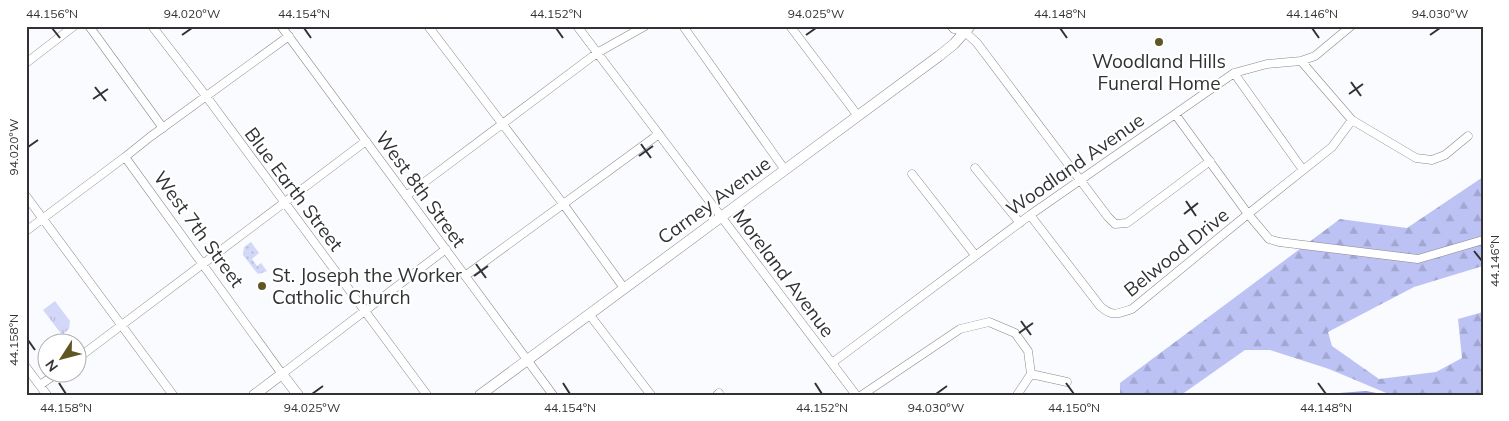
<svg xmlns="http://www.w3.org/2000/svg" width="1509" height="421" font-family="Mulish,sans-serif">
<defs>
<pattern id="grass-dots" width="8" height="8" patternUnits="userSpaceOnUse" patternTransform="scale(1.25)"><rect width="8" height="8" fill="#d3d8f9"/><path d="M2 2h.1M6 6h.1" fill="none" stroke="#b6bad6" stroke-width="1.8" stroke-linecap="round"/></pattern>
<pattern id="forest-firs" width="22" height="20" patternUnits="userSpaceOnUse" patternTransform="scale(1.25)"><rect width="22" height="20" fill="#bcc2f4"/><path d="M5 1l3.5 6h-7zM16 11l3.5 6h-7z" fill="#a2a7d2"/></pattern>
<pattern id="park-tufts" width="24" height="20" patternUnits="userSpaceOnUse" patternTransform="scale(1.25)"><rect width="24" height="20" fill="#d3d8f9"/><path d="M3 7l-1-3M5 7V3M7 7l1-3M15 17l-1-3M17 17v-4M19 17l1-3" fill="none" stroke="#b6bad6"/></pattern>
<pattern id="water-rules" width="6" height="5" patternUnits="userSpaceOnUse" patternTransform="scale(1.25)"><rect width="6" height="5" fill="#969dee"/><path d="M0 2.5h6" fill="none" stroke="#7b81c2"/></pattern>
</defs>
<rect width="100%" height="100%" fill="#fafbff"/>
<path fill="url(#grass-dots)" d="M251 242 259 253 252 259 257 266 261 263 267 271 259 274 257 273 243 255 244 247Z"/>
<path fill="url(#forest-firs)" d="M1483 177V266L1414 287 1328 332 1332 346 1379 379 1436 372 1462 358 1458 319 1483 312V395H1391L1329 369 1270 350H1245L1181 395H1120V383L1340 219 1407 228Z"/>
<path fill="url(#park-tufts)" d="M55 301 70 321 69 329 62 335 43 310Z"/>
<path fill="url(#water-rules)" d="M1366 391 1387 395H1312Z"/>
<g fill="none" stroke-linecap="round" stroke-linejoin="round">
<defs>
<path id="minor" d="M89 26 163 128
M152 26 206 96 427 395
M281 26 553 395
M428 26 564 205 624 288
M577 26 856 395
M683 26 785 170
M790 26 858 116
M951 26 954 29 965 32 977 43 1108 217 1115 224 1127 223 1210 161
M1301 61 1352 120 1416 158 1432 160 1445 155 1468 136
M26 63 74 26
M1234 73 1303 170
M1175 114 1248 214 1269 239 1279 242 1418 259 1483 240
M125 157 282 374 446 249
M975 168 1020 223
M912 174 975 255
M26 196 173 395
M406 196 597 53 645 26
M1030 215 1100 306C1112 317 1117 314 1132 309L1248 214 1332 147 1352 120
M26 231 125 157 150 137 289 36
M465 276 659 134
M589 314 651 395
M78 358 366 141
M832 363 1030 215 1234 73 1267 64 1301 61 1315 56 1351 26
M26 367 47 395
M1031 374 1067 382
M40 385 56 374
M717 395 719 393
M862 395 960 329 989 322 1015 333 1028 351 1031 374 1017 395"/>
<path id="secondary" d="M254 395 282 374 298 395
M480 395 939 56 954 44 970 26"/>
</defs>
<use href="#minor" stroke="#88898d" stroke-width="9"/>
<use href="#secondary" stroke="#88898d" stroke-width="11"/>
<use href="#minor" stroke="#fff" stroke-width="8"/>
<use href="#secondary" stroke="#fff" stroke-width="10"/>
</g>
<path fill="none" stroke="#313234" stroke-width="2" d="M52 28 60 38M304 28 311 38M556 28 563 38M1060 28 1067 38M1312 28 1319 38M182 35 192 28M806 35 816 28M1430 35 1440 28M1351 82 1361 96M95 87 106 101M1349 94 1363 84M93 99 108 89M641 144 651 158M28 147 38 140M639 156 653 146M1186 201 1196 216M1184 214 1198 203M1474 251 1482 261M476 264 486 278M474 276 488 266M1021 321 1031 335M1019 333 1033 323M28 340 35 350M59 383 66 394M563 383 570 394M815 383 822 394M1066 383 1074 394M1318 383 1326 394M312 394 323 386M936 394 947 386"/>
<g fill="#605623" stroke="#fff" stroke-width="2">
<circle cx="1159" cy="42" r="5"/>
<circle cx="262" cy="286" r="5"/>
</g>
<g text-anchor="middle" stroke-width="4.5" stroke-linejoin="round" paint-order="stroke">
<g font-size="19" fill="#313234" stroke="#fff">
<text x="1159" y="68">Woodland Hills<tspan x="1159" dy="22">Funeral Home</tspan></text>
<text x="272" y="282" text-anchor="start">St. Joseph the Worker<tspan x="272" dy="22">Catholic Church</tspan></text>
</g>
<g font-size="19" fill="#313234" stroke="#fff">
<text transform="translate(1075 164) rotate(-35)" y="7">Woodland Avenue</text>
<text transform="translate(294 189) rotate(53)" y="7">Blue Earth Street</text>
<text transform="translate(421 189) rotate(54)" y="7">West 8th Street</text>
<text transform="translate(714 200) rotate(-36)" y="7">Carney Avenue</text>
<text transform="translate(199 229) rotate(54)" y="7">West 7th Street</text>
<text transform="translate(1176 252) rotate(-39)" y="7">Belwood Drive</text>
<text transform="translate(784 273) rotate(53)" y="7">Moreland Avenue</text>
</g>
</g>
<rect width="1509" height="421" fill="none" stroke="#ffffff" stroke-width="55"/>
<g transform="translate(62 358) rotate(234)"><circle r="24" fill="#ffffff" stroke="#adadae"/>
<path d="M0-4L9 19L0 12L-9 19Z" fill="#605623"/>
<text y="-8" font-size="14" font-weight="bold" text-anchor="middle" fill="#313234">N</text>
</g>
<rect x="28" y="28" width="1454" height="366" fill="none" stroke="#313234" stroke-width="2"/>
<g font-size="12" text-anchor="middle" fill="#313234">
<text x="52" y="18">44.156°N</text>
<text x="192" y="18">94.020°W</text>
<text x="304" y="18">44.154°N</text>
<text x="556" y="18">44.152°N</text>
<text x="816" y="18">94.025°W</text>
<text x="1060" y="18">44.148°N</text>
<text x="1312" y="18">44.146°N</text>
<text x="1440" y="18">94.030°W</text>
<text transform="translate(14 147) rotate(-90)" y="4">94.020°W</text>
<text transform="translate(1495 261) rotate(-90)" y="4">44.146°N</text>
<text transform="translate(14 340) rotate(-90)" y="4">44.158°N</text>
<text x="66" y="412">44.158°N</text>
<text x="312" y="412">94.025°W</text>
<text x="570" y="412">44.154°N</text>
<text x="822" y="412">44.152°N</text>
<text x="936" y="412">94.030°W</text>
<text x="1074" y="412">44.150°N</text>
<text x="1326" y="412">44.148°N</text>
</g>
</svg>
